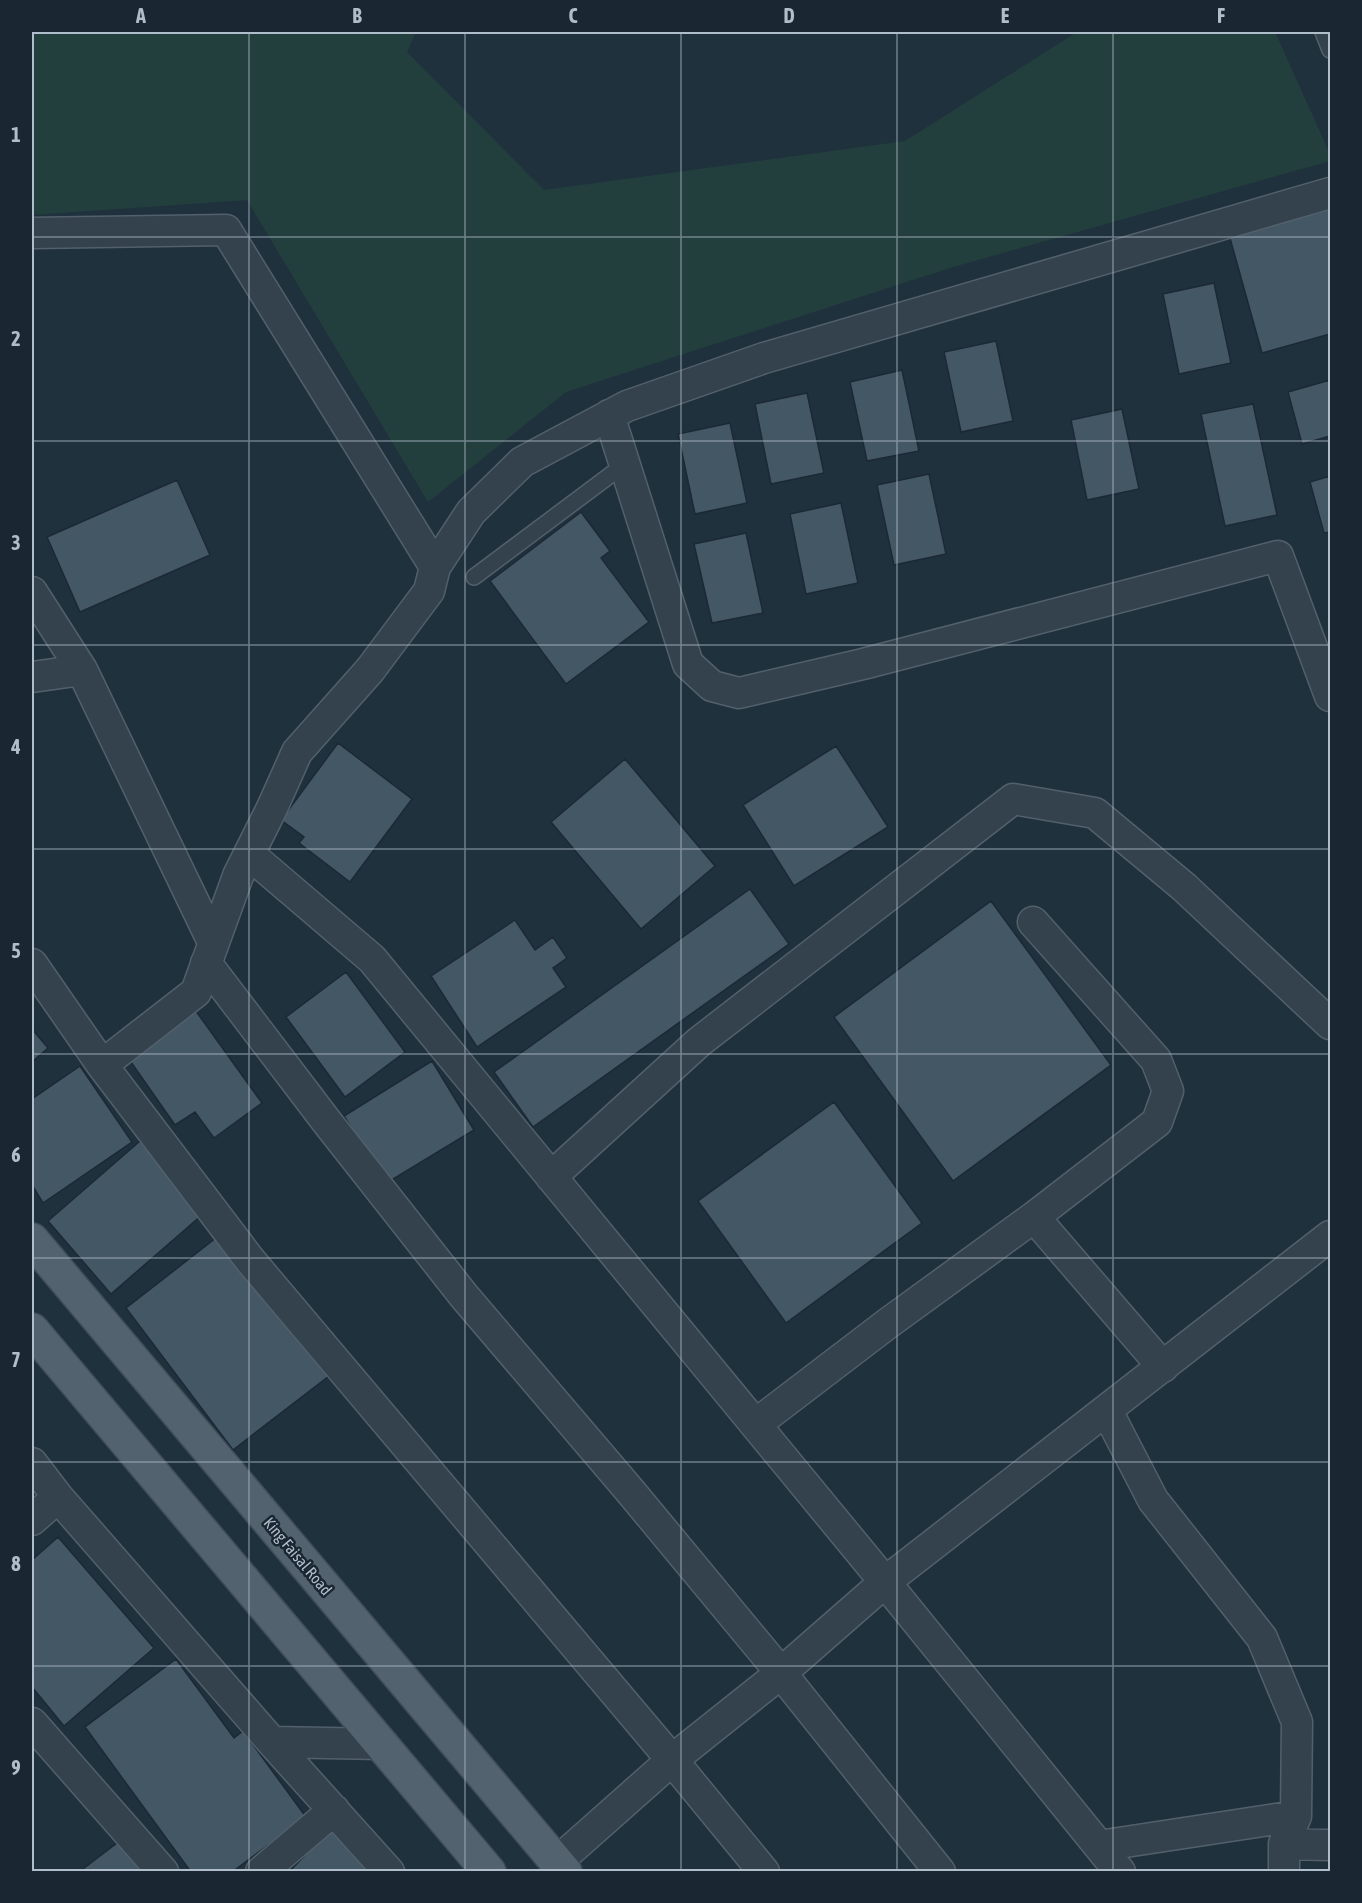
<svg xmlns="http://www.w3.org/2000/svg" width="1362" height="1903" font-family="'Asap Condensed',sans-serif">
<rect width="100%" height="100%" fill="#20313e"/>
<path fill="#223f3e" d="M32 32H416L407 52 544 190 905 141 1077 32H1275L1330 154V161L953 267 566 392 428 502 247 200 32 215Z"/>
<path fill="#445765" stroke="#1c2935" stroke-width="1.5" d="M1330 202V334L1262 353 1228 231Z
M1214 283 1231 363 1179 374 1163 294Z
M996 341 1013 421 961 432 944 352Z
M902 370 919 451 867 461 850 382Z
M1330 380V436L1302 444 1288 392Z
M807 393 824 473 771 484 755 404Z
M1253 404 1277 515 1225 526 1201 414Z
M1122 409 1139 489 1087 500 1071 420Z
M730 423 747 503 695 514 678 434Z
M929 474 946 554 894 565 877 485Z
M1330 476V532L1324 533 1310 482Z
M177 480 210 555 80 612 47 537Z
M841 503 858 583 806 594 790 514Z
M581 512 610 551 601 558 649 622 566 684 490 581Z
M746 533 763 613 712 623 694 544Z
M338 743 412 799 350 882 299 843 304 837 281 820Z
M836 746 888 827 794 886 743 805Z
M625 759 715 866 641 929 551 822Z
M750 889 789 944 533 1127 494 1072Z
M991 901 1111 1065 953 1181 834 1017Z
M515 920 535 950 553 937 567 958 553 968 566 987 477 1047 431 976Z
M346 972 405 1052 345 1097 286 1017Z
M193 1007 262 1103 214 1138 195 1112 175 1125 126 1055Z
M32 1029 48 1048 32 1062Z
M432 1061 474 1130 385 1184 344 1116Z
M80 1066 132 1142 43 1203 32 1185V1099Z
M834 1102 922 1223 786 1323 698 1201Z
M140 1141 203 1214 111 1294 48 1221Z
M221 1234 329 1376 233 1450 126 1308Z
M58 1537 154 1648 64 1726 32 1687V1560Z
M176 1659 234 1738 243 1731 306 1817 232 1872H191L85 1727Z
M331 1828 375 1872H289Z
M121 1840 145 1872H79Z"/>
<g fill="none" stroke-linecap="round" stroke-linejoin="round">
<defs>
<path id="service" d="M1323 32 1330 50
M474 577 625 464"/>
<path id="minor" d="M32 233 226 230 435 567
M609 415 688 664 712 686 739 693 863 664 1278 556 1330 696
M32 592 82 670 213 942
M32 677 82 670
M249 854 372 959 885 1582 1120 1872
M206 963 327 1122 464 1296 631 1492 781 1673 940 1872
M32 964 102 1065 250 1260 672 1760 764 1872
M102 1065 196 992 238 876 272 808 297 752 370 670 429 591 435 567 471 512 522 462 627 406 764 358 1330 193
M551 1177 699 1042 1013 799 1095 813 1184 887 1330 1024
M1034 1217 1163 1367
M1107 1411 1153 1500 1262 1638 1297 1722 1296 1816 1284 1844V1872
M756 1424 887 1324 1034 1217 1157 1122 1168 1091 1156 1060 1033 922
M32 1463 58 1497 272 1742 389 1872
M32 1520 58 1497
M32 1723 163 1872
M272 1742 383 1744
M1284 1844 1330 1845
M1099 1846 1296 1816
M557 1862 672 1760 781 1673 885 1582 1330 1236
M261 1872 334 1810"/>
<path id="primary" d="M32 1240 565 1872
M32 1330 489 1872"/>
</defs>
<use href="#service" stroke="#53606c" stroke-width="18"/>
<use href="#minor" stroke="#53606c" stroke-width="33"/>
<use href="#primary" stroke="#414e5a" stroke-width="36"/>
<use href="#service" stroke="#34424e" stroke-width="15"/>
<use href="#minor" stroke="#34424e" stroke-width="30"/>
<use href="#primary" stroke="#52626e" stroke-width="33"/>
</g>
<path fill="none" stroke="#b0bdca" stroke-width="1.5" stroke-opacity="0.55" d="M249 32V1872M465 32V1872M681 32V1872M897 32V1872M1113 32V1872M32 237H1330M32 441H1330M32 645H1330M32 849H1330M32 1054H1330M32 1258H1330M32 1462H1330M32 1666H1330"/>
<g text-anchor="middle" stroke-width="5" stroke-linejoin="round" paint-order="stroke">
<g font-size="16" fill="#b0bdca" stroke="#1a2733">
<text transform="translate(298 1556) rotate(50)" y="6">King Faisal Road</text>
</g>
</g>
<rect width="1362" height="1903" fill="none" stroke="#1a2733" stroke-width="66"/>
<rect x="33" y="33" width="1296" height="1837" fill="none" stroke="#b0bdca" stroke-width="2"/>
<g font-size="20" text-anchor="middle" font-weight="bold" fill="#b0bdca">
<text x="141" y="23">A</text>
<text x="357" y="23">B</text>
<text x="573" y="23">C</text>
<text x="789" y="23">D</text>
<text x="1005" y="23">E</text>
<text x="1221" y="23">F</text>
<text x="16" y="142">1</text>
<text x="16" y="346">2</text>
<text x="16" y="550">3</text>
<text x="16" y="754">4</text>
<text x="16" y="958">5</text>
<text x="16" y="1162">6</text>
<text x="16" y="1367">7</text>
<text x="16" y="1571">8</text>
<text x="16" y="1775">9</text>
</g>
</svg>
